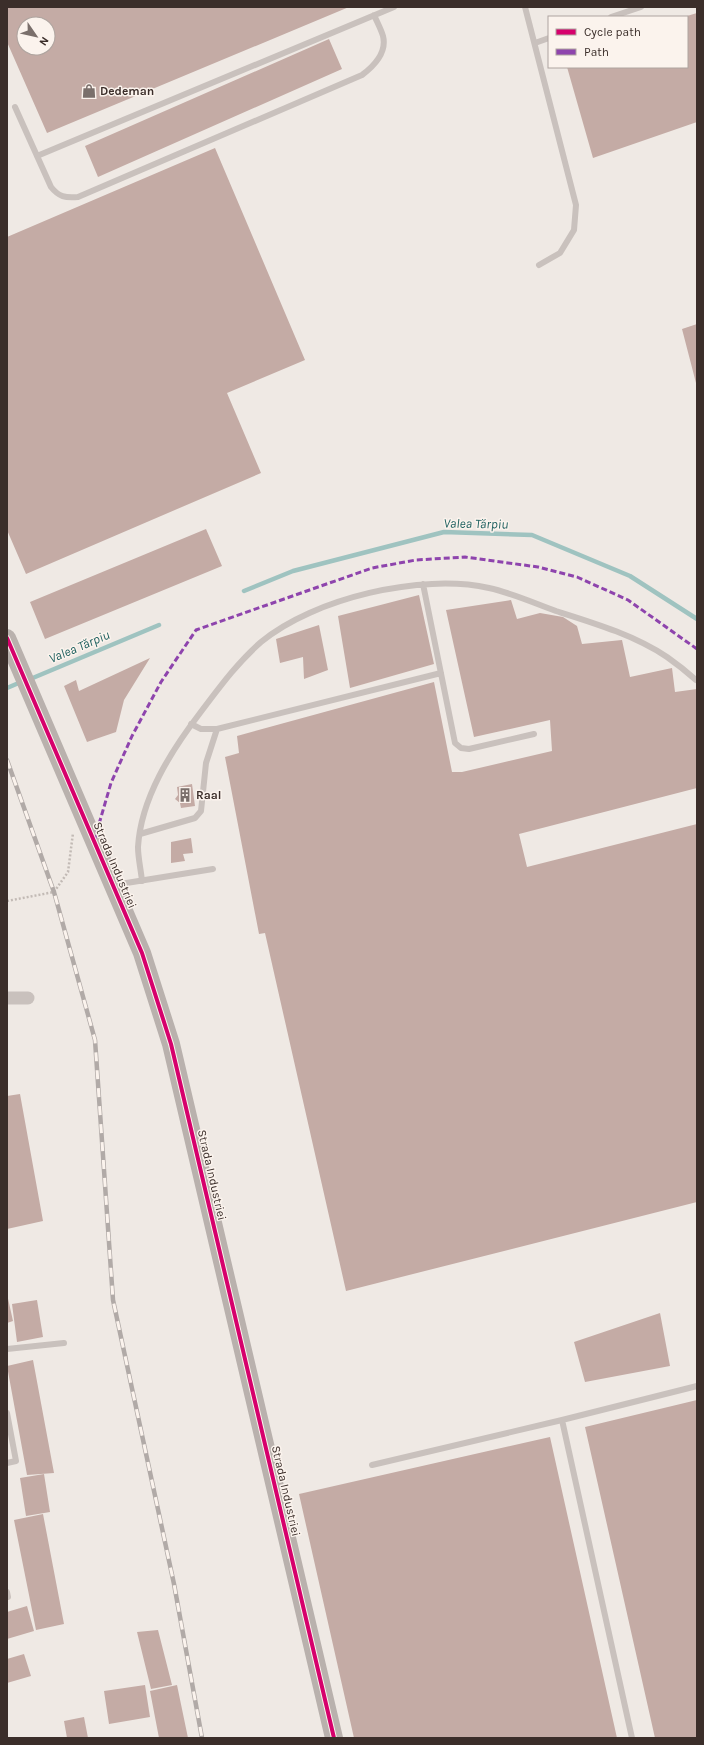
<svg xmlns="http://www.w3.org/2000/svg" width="704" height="1745" font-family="Karla,sans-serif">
<rect width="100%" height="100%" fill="#efe9e4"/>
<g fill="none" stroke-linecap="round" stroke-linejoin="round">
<path stroke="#9fc3c0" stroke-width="4.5" d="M244 591 293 571 444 532 532 535 630 576 697 619
M28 680 159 625
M7 688 21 682"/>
</g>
<path fill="#c4aba5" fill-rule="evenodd" d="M7 7H349L47 133 7 42ZM24 24H48V48H24Z
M697 13V122L593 158 567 67H687V16Z
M329 39 342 69 98 177 85 146Z
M215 148 305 360 227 393 261 473 26 574 7 530V237Z
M697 324V383H696L682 329Z
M206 529 222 566 45 639 30 602Z
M419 595 434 664 350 688 338 616Z
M511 600 517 619 540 613 563 617 577 626 582 644 622 640 630 677 672 668 675 692 697 689V788L519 834 527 867 697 824V1202L346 1291 265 933 259 934 225 757 239 753 237 736 434 682 452 772H462L552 751 550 720 474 737 446 610Z
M319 625 328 670 304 679 303 657 280 663 276 639Z
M150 658 124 700 116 732 87 742 64 686 76 680 79 691Z
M192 784 195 806 181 808 180 803 175 799 178 795 177 787Z
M191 838 193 853 183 854 185 861 171 863V842Z
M20 1094 43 1221 7 1229V1096Z
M7 1294 13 1321 7 1323Z
M37 1300 43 1337 17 1342 12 1304Z
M660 1313 670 1366 585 1382 574 1342Z
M33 1360 54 1473 27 1475 7 1366Z
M697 1400V1738H655L585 1427Z
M550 1437 617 1738H354L299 1494Z
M44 1474 50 1512 26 1516 20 1478Z
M43 1514 64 1624 36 1630 14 1520Z
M27 1606 34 1631 7 1639V1612Z
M158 1630 172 1685 151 1689 137 1632Z
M24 1654 31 1676 7 1683V1659Z
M145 1685 150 1717 109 1724 104 1691Z
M177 1685 188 1738H159L150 1691Z
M84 1717 88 1738H67L64 1721Z"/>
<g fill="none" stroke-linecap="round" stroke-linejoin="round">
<path stroke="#c2bab5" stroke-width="2.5" stroke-dasharray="2 2" stroke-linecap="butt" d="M7 901 54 892 68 872 73 833"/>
<path stroke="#c9c1bd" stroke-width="6" d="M525 7 576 205 574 230 560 253 539 265
M611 17 641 7
M535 43 549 38
M15 107 51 187C59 197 65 198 78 197L362 75C374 66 387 52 383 36 381 29 377 22 374 15
M37 156 394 7
M423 584 455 743 461 748 469 749 534 734
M191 724 201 729H217L441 673
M140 834 195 818 201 811 206 763 217 729
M142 881C141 870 138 858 138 847 141 798 171 751 200 713 219 688 237 663 261 642 314 598 421 573 489 588 512 593 534 603 556 611 594 623 634 635 667 657 677 664 687 672 696 680
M114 885 213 869
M7 1349 64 1343
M7 1413 16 1461 7 1463
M562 1420 632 1738
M372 1465 562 1420 697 1386
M7 1592 8 1597"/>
<path stroke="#c9c1bd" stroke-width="13" d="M7 998H28"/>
<path stroke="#b9b1ad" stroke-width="18" d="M7 638 142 953 171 1044 334 1738"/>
<defs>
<path id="rail" d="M7 760 54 892 95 1040 113 1300 174 1584 202 1738"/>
</defs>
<use href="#rail" stroke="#b1aaa7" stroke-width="4.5"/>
<use href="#rail" stroke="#fbf3ed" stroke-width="3" stroke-dasharray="9" stroke-linecap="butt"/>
<path stroke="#8e44ad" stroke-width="3" stroke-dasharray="6 3" stroke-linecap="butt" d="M94 841 111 783 132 736 161 682 196 630 372 568 416 560 465 557 538 567 577 577 628 600 697 649"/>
<defs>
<path id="cycleway" d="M7 638 142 953 171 1044 334 1738"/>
</defs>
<use href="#cycleway" stroke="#fbf3ed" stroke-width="6"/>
<use href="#cycleway" stroke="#d6006c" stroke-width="4"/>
</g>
<defs>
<symbol id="shop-bare" viewBox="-9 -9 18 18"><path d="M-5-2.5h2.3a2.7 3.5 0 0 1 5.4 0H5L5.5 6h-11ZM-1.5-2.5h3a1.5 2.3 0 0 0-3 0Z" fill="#7a6f6b" stroke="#fbf3ed" stroke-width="2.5" paint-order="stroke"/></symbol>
<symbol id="building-bare" viewBox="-9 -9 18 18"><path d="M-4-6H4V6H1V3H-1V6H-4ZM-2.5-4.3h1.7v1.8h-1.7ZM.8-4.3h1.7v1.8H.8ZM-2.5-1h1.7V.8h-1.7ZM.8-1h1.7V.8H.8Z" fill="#7a6f6b" stroke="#fbf3ed" stroke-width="2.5" paint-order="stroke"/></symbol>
</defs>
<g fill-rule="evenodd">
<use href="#shop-bare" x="79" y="81" width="20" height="20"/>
<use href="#building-bare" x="175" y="785" width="20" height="20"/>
</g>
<g text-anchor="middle" stroke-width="3" stroke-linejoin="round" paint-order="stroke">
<g font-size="12" font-weight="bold" fill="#3b2e2a" stroke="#fbf3ed" text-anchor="start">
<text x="100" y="95">Dedeman</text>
<text x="196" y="799">Raal</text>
</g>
<g font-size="12" fill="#3b2e2a" stroke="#fbf3ed">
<text transform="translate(115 865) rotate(67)" y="4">Strada Industriei</text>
<text transform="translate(212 1175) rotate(77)" y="4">Strada Industriei</text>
<text transform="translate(286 1491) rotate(77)" y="4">Strada Industriei</text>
</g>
<g font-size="13" font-style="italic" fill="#1d5f5e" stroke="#fbf3ed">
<text transform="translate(476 523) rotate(1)" y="5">Valea Tărpiu</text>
<text transform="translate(79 646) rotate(-23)" y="5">Valea Tărpiu</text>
</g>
</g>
<rect width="704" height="1745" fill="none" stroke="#3b2e2a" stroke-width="16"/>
<rect x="548" y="16" width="140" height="52" fill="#fbf3ed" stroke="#aea49f"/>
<rect x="556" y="29" width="20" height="6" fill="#d6006c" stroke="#aea49f"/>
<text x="584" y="36" font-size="12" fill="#3b2e2a">Cycle path</text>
<rect x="556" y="49" width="20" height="6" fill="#8e44ad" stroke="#aea49f"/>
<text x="584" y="56" font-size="12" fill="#3b2e2a">Path</text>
<g transform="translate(36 36) rotate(124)"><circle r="19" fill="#fbf3ed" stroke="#aea49f"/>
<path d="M0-3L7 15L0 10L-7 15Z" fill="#7a6f6b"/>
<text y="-6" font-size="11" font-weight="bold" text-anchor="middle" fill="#3b2e2a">N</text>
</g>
</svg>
